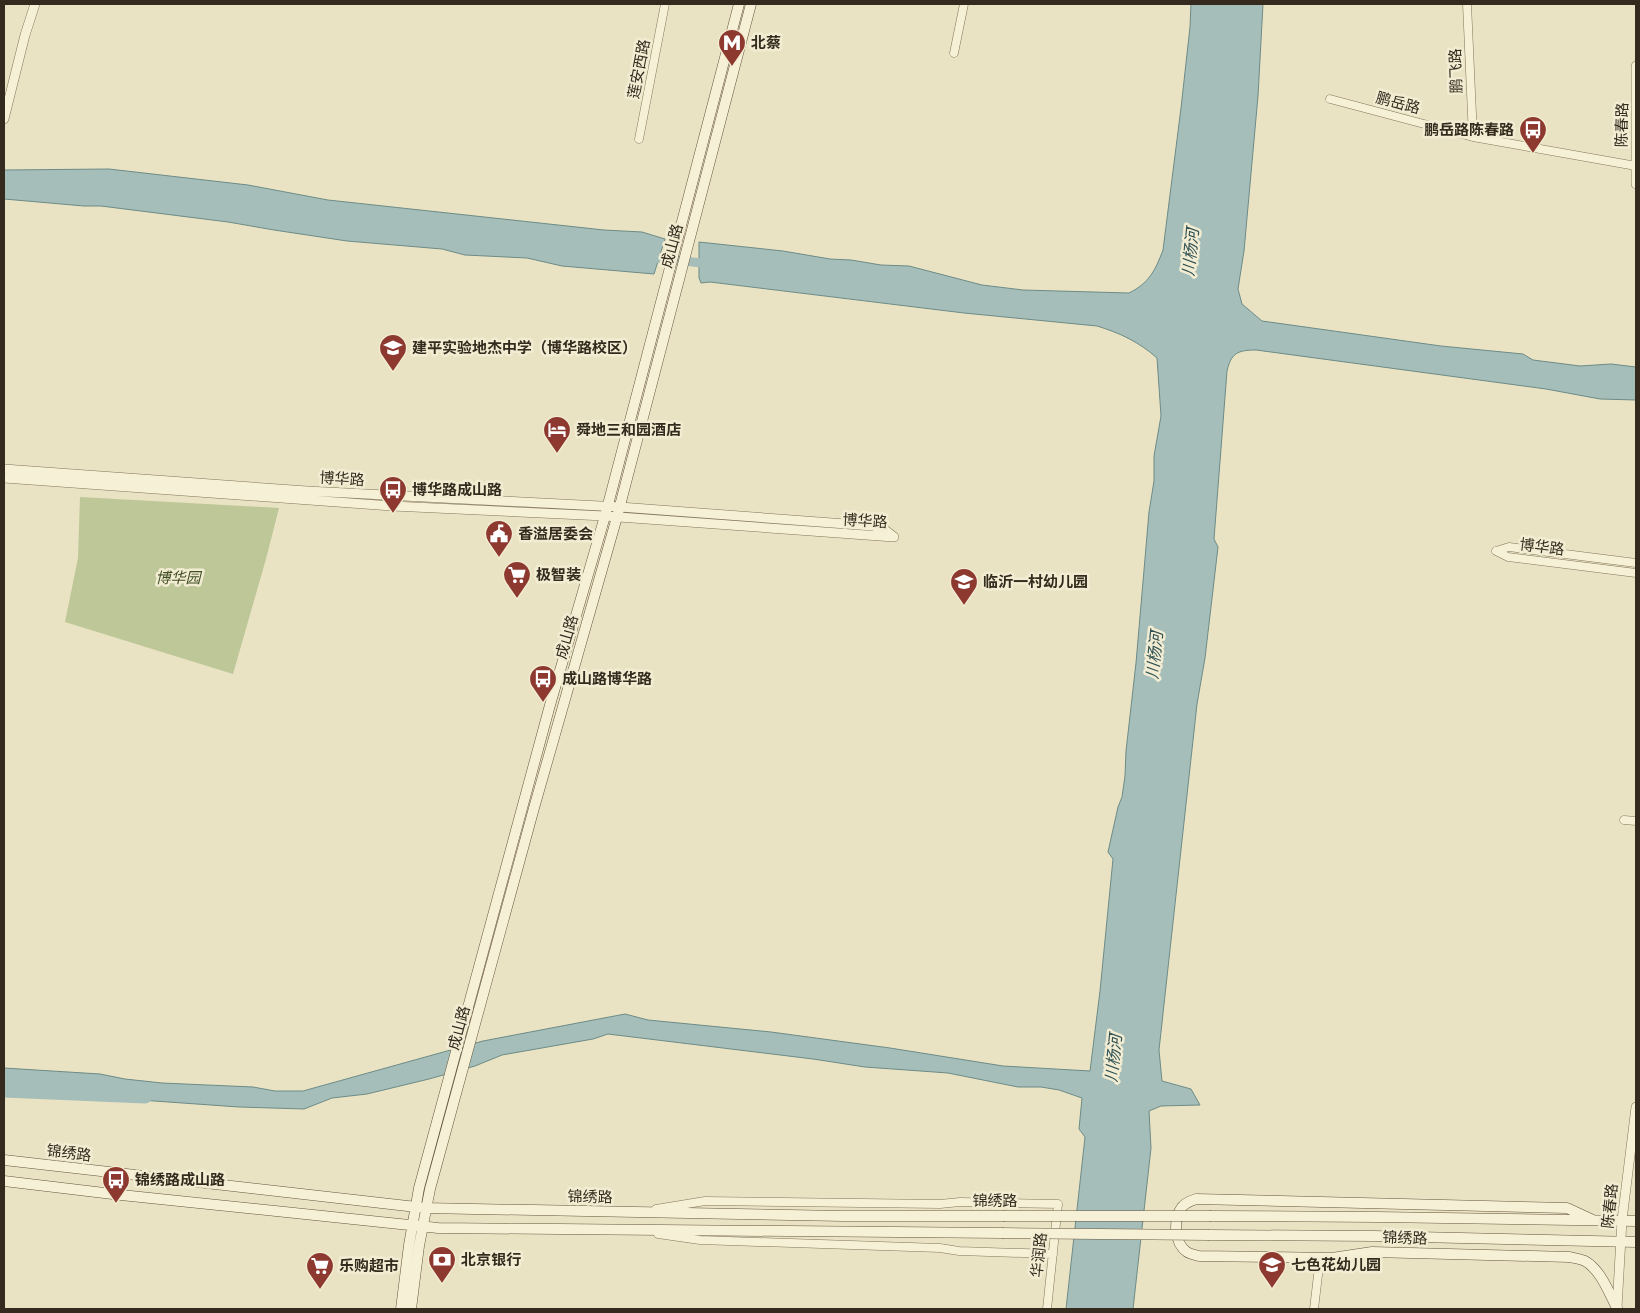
<svg xmlns="http://www.w3.org/2000/svg" width="1640" height="1313" font-family="'Noto Serif','Noto Sans SC',serif">
<rect width="100%" height="100%" fill="#eae3c3"/>
<path fill="#bdc798" d="M80 497 279 508 266 559 233 674 65 622 78 558Z"/>
<path fill="#a5beb9" stroke="#6d8b87" d="M1191 4H1263L1258 96 1244 251 1238 289 1242 304 1262 321 1441 346 1523 354 1533 360 1580 366 1611 364 1636 367V400L1600 399 1546 389 1256 350C1238 350 1231 353 1227 371L1214 539 1218 547 1205 658 1197 704 1159 1050 1162 1081 1191 1089 1200 1105 1161 1106 1149 1111 1151 1148 1133 1309H1066L1085 1137 1079 1129 1082 1098 1059 1090 1041 1087H1018L948 1073 865 1067 813 1059 608 1034 593 1039 502 1055 475 1066 429 1079 367 1094 332 1098 304 1109 239 1107 140 1100 125 1095 4 1090V1068L100 1074 125 1079 162 1083 253 1087 275 1091H303L483 1041 625 1014 648 1020 771 1032 890 1048 1003 1066 1090 1071 1100 991 1113 859 1108 852 1118 807 1122 797 1125 776 1126 751 1136 663 1149 512 1154 481V456L1161 416 1157 358C1139 342 1120 333 1097 326L964 313 710 282 701 283 699 278V242L783 251 830 259 851 260 881 265 909 266 982 285 1023 290 1129 293C1149 283 1155 271 1163 250L1181 108 1190 27Z
M109 169 248 185 328 200 604 230 642 232 665 239 654 274 562 266 527 258 465 255 442 249 347 241 274 230 228 222 101 206H84L4 199V170Z"/>
<g fill="none" stroke-linecap="round" stroke-linejoin="round">
<path stroke="#a5beb9" stroke-width="9" d="M647 257 711 264"/>
<path stroke="#a5beb9" stroke-width="15" d="M4 1090 145 1096"/>
<defs>
<path id="minor" d="M1467 4 1473 137
M954 53 964 4
M1330 99 1473 137 1636 166
M639 139 665 4
M1496 551 1508 557 1636 573
M1496 551 1509 547 1636 563
M1624 820 1636 821
M656 1209 705 1201 940 1204 960 1202 1058 1204 1047 1309
M658 1234 700 1240 940 1248 959 1251 1053 1254
M1314 1309 1320 1258"/>
<path id="tertiary" d="M1636 66V184
M4 119 25 35 35 4
M4 469 307 491 620 507 873 526 885 530 894 537
M4 478 392 506 605 516 894 537
M1617 1308 1622 1220 1636 1107"/>
<path id="secondary" d="M4 1160 425 1208 843 1216H1003
M4 1181 121 1195 438 1228 1002 1233
M1211 1216 1377 1217 1636 1221
M1593 1220 1567 1208 1196 1199C1191 1201 1186 1202 1182 1207 1173 1219 1174 1243 1187 1252 1190 1254 1195 1255 1199 1256L1332 1258 1372 1252 1569 1257C1574 1258 1581 1259 1585 1261 1601 1270 1609 1293 1617 1308
M1209 1235 1374 1236 1636 1242
M401 1309 409 1245 419 1188 550 705 605 516 739 4
M411 1309 419 1246 430 1189 534 808 617 517 751 4"/>
</defs>
<use href="#minor" stroke="#83755b" stroke-width="9"/>
<use href="#tertiary" stroke="#83755b" stroke-width="10"/>
<use href="#secondary" stroke="#65563f" stroke-width="11"/>
<use href="#minor" stroke="#f6f0d6" stroke-width="8"/>
<use href="#tertiary" stroke="#f6f0d6" stroke-width="9"/>
<use href="#secondary" stroke="#f6f0d6" stroke-width="10"/>
<defs>
<path id="secondary-bridge" d="M1003 1216H1211
M1002 1233 1209 1235"/>
</defs>
<use href="#secondary-bridge" stroke="#65563f" stroke-width="11" stroke-linecap="butt"/>
<use href="#secondary-bridge" stroke="#f6f0d6" stroke-width="10"/>
</g>
<defs>
<symbol id="metro-pin" viewBox="-11 -11 22 30"><path d="M0 17L-7.5 6A9.5 9.5 0 1 1 7.5 6Z" fill="#8e3930" stroke="#f2ecd2"/><path d="M-5.5 5V-5H-3L0 0L3-5H5.5V5H3V-.5L0 4L-3-.5V5Z" fill="#fff"/></symbol>
<symbol id="bus-pin" viewBox="-11 -11 22 30"><path d="M0 17L-7.5 6A9.5 9.5 0 1 1 7.5 6Z" fill="#8e3930" stroke="#f2ecd2"/><path d="M-5-6H5V4H4V6H2V4H-2V6H-4V4H-5ZM-3.5-4V0h7V-4ZM-3.5 1.2v1.5H-2V1.2ZM2 1.2v1.5H3.5V1.2Z" fill="#fff"/></symbol>
<symbol id="school-pin" viewBox="-11 -11 22 30"><path d="M0 17L-7.5 6A9.5 9.5 0 1 1 7.5 6Z" fill="#8e3930" stroke="#f2ecd2"/><path d="M0-5L7-2L0 1L-7-2ZM-4 1L0 2.5L4 1V4Q0 6-4 4Z" fill="#fff"/></symbol>
<symbol id="hotel-pin" viewBox="-11 -11 22 30"><path d="M0 17L-7.5 6A9.5 9.5 0 1 1 7.5 6Z" fill="#8e3930" stroke="#f2ecd2"/><path d="M-6-4.5h1.5V1H6V5H4.5V3h-9V5H-6ZM-4 0a1.8 1.8 0 1 1 3.6 0ZM.5 0V-2.5h3Q6-2.5 6 0Z" fill="#fff"/></symbol>
<symbol id="civic-pin" viewBox="-11 -11 22 30"><path d="M0 17L-7.5 6A9.5 9.5 0 1 1 7.5 6Z" fill="#8e3930" stroke="#f2ecd2"/><path d="M-.6-6.5H3V-4.5H.6V-3L4-1V1h2V6H-6V1h2V-1L-.6-3ZM-1.2 2.5V6h2.4V2.5Z" fill="#fff"/></symbol>
<symbol id="supermarket-pin" viewBox="-11 -11 22 30"><path d="M0 17L-7.5 6A9.5 9.5 0 1 1 7.5 6Z" fill="#8e3930" stroke="#f2ecd2"/><path d="M-6-5.5h2.5l.6 2H6L4.5 2H-2.5L-4.4-4H-6ZM-1.5 3.2a1.3 1.3 0 1 0 .1 0ZM3 3.2a1.3 1.3 0 1 0 .1 0Z" fill="#fff"/></symbol>
<symbol id="bank-pin" viewBox="-11 -11 22 30"><path d="M0 17L-7.5 6A9.5 9.5 0 1 1 7.5 6Z" fill="#8e3930" stroke="#f2ecd2"/><path d="M-6-4H6V4H-6ZM0-2.3a2.3 2.3 0 1 0 0 4.6a2.3 2.3 0 1 0 0-4.6Z" fill="#fff"/></symbol>
</defs>
<g fill-rule="evenodd">
<use href="#metro-pin" x="716" y="27" width="32" height="43"/>
<use href="#bus-pin" x="1517" y="114" width="32" height="43"/>
<use href="#school-pin" x="377" y="332" width="32" height="43"/>
<use href="#hotel-pin" x="541" y="414" width="32" height="43"/>
<use href="#bus-pin" x="377" y="474" width="32" height="43"/>
<use href="#civic-pin" x="483" y="518" width="32" height="43"/>
<use href="#supermarket-pin" x="501" y="559" width="32" height="43"/>
<use href="#school-pin" x="948" y="566" width="32" height="43"/>
<use href="#bus-pin" x="527" y="663" width="32" height="43"/>
<use href="#bus-pin" x="100" y="1164" width="32" height="43"/>
<use href="#bank-pin" x="426" y="1244" width="32" height="43"/>
<use href="#school-pin" x="1256" y="1249" width="32" height="43"/>
<use href="#supermarket-pin" x="304" y="1250" width="32" height="43"/>
</g>
<g text-anchor="middle" stroke-width="5" stroke-linejoin="round" paint-order="stroke">
<g font-size="15" font-weight="bold" fill="#342b1e" stroke="#f2ecd2" text-anchor="start">
<text x="751" y="48">北蔡</text>
<text x="1514" y="135" text-anchor="end">鹏岳路陈春路</text>
<text x="412" y="353">建平实验地杰中学（博华路校区）</text>
<text x="576" y="435">舜地三和园酒店</text>
<text x="412" y="495">博华路成山路</text>
<text x="518" y="539">香溢居委会</text>
<text x="536" y="580">极智装</text>
<text x="983" y="587">临沂一村幼儿园</text>
<text x="562" y="684">成山路博华路</text>
<text x="135" y="1185">锦绣路成山路</text>
<text x="461" y="1265">北京银行</text>
<text x="1291" y="1270">七色花幼儿园</text>
<text x="339" y="1271">乐购超市</text>
</g>
<g font-size="15" fill="#342b1e" stroke="#f2ecd2">
<text transform="translate(639 69) rotate(-79)" y="5">莲安西路</text>
<text transform="translate(1456 71) rotate(-92)" y="5">鹏飞路</text>
<text transform="translate(1398 103) rotate(15)" y="5">鹏岳路</text>
<text transform="translate(1622 125) rotate(-89)" y="5">陈春路</text>
<text transform="translate(672 246) rotate(-75)" y="5">成山路</text>
<text transform="translate(342 479) rotate(3)" y="5">博华路</text>
<text transform="translate(865 521) rotate(3)" y="5">博华路</text>
<text transform="translate(1542 547) rotate(7)" y="5">博华路</text>
<text transform="translate(567 637) rotate(-74)" y="5">成山路</text>
<text transform="translate(459 1028) rotate(-75)" y="5">成山路</text>
<text transform="translate(69 1153) rotate(7)" y="5">锦绣路</text>
<text transform="translate(590 1197) rotate(1)" y="5">锦绣路</text>
<text x="995" y="1206">锦绣路</text>
<text transform="translate(1610 1206) rotate(-84)" y="5">陈春路</text>
<text transform="translate(1405 1238) rotate(2)" y="5">锦绣路</text>
<text transform="translate(1039 1255) rotate(-84)" y="5">华润路</text>
</g>
<g font-size="15" font-style="italic" fill="#414f27" stroke="#f2ecd2">
<text x="178" y="583">博华园</text>
</g>
<g font-size="16" font-style="italic" fill="#2f5153" stroke="#f2ecd2">
<text transform="translate(1190 252) rotate(-84)" y="6">川杨河</text>
<text transform="translate(1154 655) rotate(-84)" y="6">川杨河</text>
<text transform="translate(1113 1058) rotate(-84)" y="6">川杨河</text>
</g>
</g>
<rect width="1640" height="1313" fill="none" stroke="#342b1e" stroke-width="10"/>
</svg>
